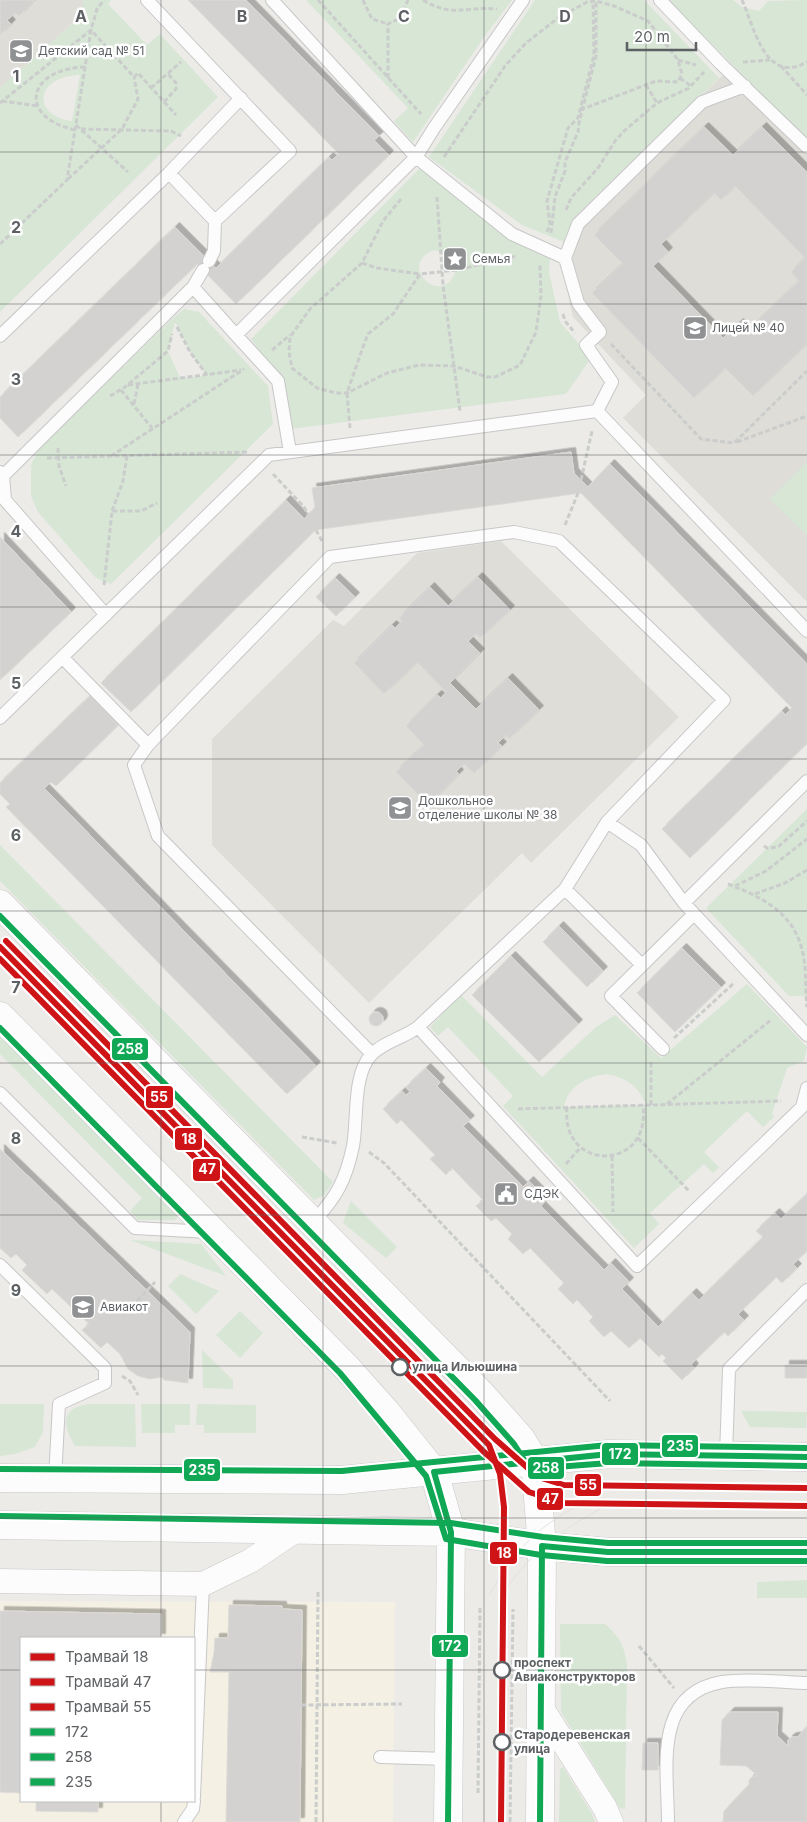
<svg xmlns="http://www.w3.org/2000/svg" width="807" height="1822" font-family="Inter,sans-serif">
<defs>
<filter id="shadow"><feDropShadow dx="4.5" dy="-4.5" stdDeviation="0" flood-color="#0004"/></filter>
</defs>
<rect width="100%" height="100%" fill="#ecebe8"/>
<path fill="#f4f0e3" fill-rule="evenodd" d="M0 1601 395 1602 393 1822H0ZM21 1638H194V1801H21Z"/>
<path fill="#dfddd8" d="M0 0H83V14L0 88Z
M728 70 807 139V602L623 418 646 395 573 317 559 254 573 218Z
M501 541 679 717 531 863 522 853 369 1003 212 845V739L333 620 344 626 417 553Z"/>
<path fill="#d7e6d5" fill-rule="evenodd" d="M83 0H111L108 4 147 45 160 34 218 97 0 312V88L83 14ZM80 75 72 121C30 115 36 76 80 75Z
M306 0H512L484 37 413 142 394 121 408 108Z
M535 0H644L719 78 573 218 564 242 522 225 429 157Z
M668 0H733L742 7 759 11 768 1 807 0V139Z
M421 167 550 255 549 272 560 322 591 358 566 394 290 429 282 380 251 339ZM434 250 450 255C455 262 458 270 453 277 437 304 398 264 434 250Z
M184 309 199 312 268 386 273 424 111 584 96 578 38 512 31 496V465L38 450 173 318ZM175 322 192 355 206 374 205 376 180 378 168 351Z
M807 462V536L770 499Z
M807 809V996H789L706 908Z
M0 845 333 1182 324 1195 314 1200 0 881Z
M747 984 807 1047 804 1061 787 1068 772 1113 774 1117 763 1127 747 1111 704 1152 719 1167 713 1173 704 1164 650 1213 659 1224 634 1248 503 1106 513 1096 448 1027 438 1036 430 1027 461 995 542 1077 596 1027 615 1015 661 1058ZM606 1074C625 1077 639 1086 646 1105L564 1107C568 1086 586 1077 606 1074Z
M0 1030 179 1215 175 1220H138L130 1211 142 1198 0 1054Z
M351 1201 397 1247 386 1258 343 1223Z
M130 1240 201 1244 226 1276Z
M180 1274 219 1291 196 1314 168 1286Z
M240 1311 263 1333 240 1358 216 1335Z
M202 1350 233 1380V1389L203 1388Z
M0 1404H44L43 1432 35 1447 15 1454 0 1456Z
M88 1404H135L136 1447 75 1446C63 1426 59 1409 88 1404Z
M141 1404H190V1425H175V1433H142Z
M197 1404 256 1405V1433H204V1425H196Z
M741 1411 807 1412 806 1428 750 1427Z
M807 1580V1598H757V1582Z
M560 1624H605C619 1636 624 1645 627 1664L625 1809 620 1808 561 1712Z
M563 1767 592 1814 595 1822H559L560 1769Z"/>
<path fill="#d3d2d0" stroke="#dcdad7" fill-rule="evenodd" filter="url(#shadow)" d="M0 0H35L19 16 15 13 7 20 11 24 0 35Z
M188 0H246L379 136 374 140 389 155 236 304 197 264 18 437 0 418V397L175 227 216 268 329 157 332 160 339 154Z
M704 127 733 155 762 127 807 172V343L753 396 725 368 694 398 592 293 623 264 594 235ZM735 186 805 258 791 272 799 281 747 332 739 323 723 338 653 266 668 252 661 244 714 193 721 200Z
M571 452 574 473 588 487 610 464 807 664V743L690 858 662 829 782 711 785 715 792 708 581 493 315 530 131 712 101 683 286 500 304 519 315 508 312 488Z
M0 537 71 612 0 680Z
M478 577 510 610 480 638 476 634 468 641 480 653 450 683 476 709 508 678 539 710 509 739 506 735 498 743 502 746 474 773 464 764 456 771 459 774 428 805 396 772 424 745 406 726 437 695 441 698 446 692 417 662 384 694 354 663 392 625 395 628 402 621 399 618 430 587 448 606Z
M335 578 355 597 336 616 316 597Z
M90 696 118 725 56 786 51 782 44 788 316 1066 287 1094 6 807 10 804 0 794V783Z
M559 926 603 971 587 987 543 942Z
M682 948 721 987 675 1032 637 993Z
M511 956 578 1024 539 1062 472 995Z
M369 1019a7 7 0 1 1 14 0a7 7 0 1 1-14 0Z
M426 1068 440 1082 437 1086 470 1120 463 1126 523 1187 529 1181 547 1199 541 1206 604 1270 611 1263 629 1282 622 1289 658 1327 692 1293 699 1300 763 1237 756 1231 775 1213 781 1219 807 1194V1251L793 1264 797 1268 782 1283 776 1277 738 1314 744 1320 728 1336 724 1332 691 1364 694 1368 682 1380 663 1361 666 1358 662 1354 659 1357 640 1338 629 1348 611 1331 604 1337 589 1321 593 1317 577 1300 573 1304 558 1289 564 1283 530 1248 523 1254 508 1239 512 1234 496 1218 491 1221 476 1206 483 1200 452 1168 446 1175 430 1159 435 1155 401 1120 397 1124 383 1109 402 1091 406 1095 410 1092 406 1087Z
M0 1149 190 1332 188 1383 164 1380 162 1377 150 1379 138 1376 128 1369 120 1354 107 1342 101 1348 82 1330 89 1324 52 1289 47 1294 22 1270 27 1265 16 1254 11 1258 0 1248Z
M785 1365H807V1378H785Z
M229 1605 282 1606V1609L302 1610 300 1822H226L229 1672H210L214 1653 215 1638H228Z
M0 1611 161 1614V1638H21V1793L0 1792Z
M730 1712H778L777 1736 788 1746V1740L792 1737H797L807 1727V1822H723L724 1811 749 1785V1780L753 1776H758L746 1766 720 1765 722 1720Z
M643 1743H658V1770H642Z
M36 1801H98V1812L36 1811Z"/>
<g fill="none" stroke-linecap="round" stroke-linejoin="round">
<defs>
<path id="lane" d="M523 0 434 128 416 157 512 234 565 258
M660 0 721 64 807 147
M169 173 241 98
M209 261 214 251 215 221
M193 287 203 270
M236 335 278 381 290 452
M0 336 169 173 215 221 290 151 147 0
M597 411 612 382 586 345 600 332 578 303 565 258 578 224 702 102 745 86
M0 472 3 476 5 500 106 615
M3 476 193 287 236 335 416 157 272 0
M62 657 148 745
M0 718 269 455 597 411 807 631
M607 822 641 845 684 903 807 1035
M565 889 642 965
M684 903 807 781
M663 1049 611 996 694 914
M372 1054 158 836 134 765 148 745 330 557 514 532 559 541 724 700 607 822 565 889 418 1027
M0 1093 135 1228 209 1232
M313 1222C336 1198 346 1180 353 1146 358 1120 352 1074 372 1054 385 1041 404 1038 418 1027L637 1266 802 1107 807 1088
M0 1265 105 1368V1383L59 1404 55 1478
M726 1455 729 1369 807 1290
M380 1757 449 1759
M194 1797 203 1584
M184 1822 193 1809 194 1801
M668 1822C668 1769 652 1694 722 1682 746 1678 782 1682 807 1683"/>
<path id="street" d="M0 1581 203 1584 250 1561 299 1528
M541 1707 605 1808 611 1822"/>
<path id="secondary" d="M0 904 481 1394 521 1439 535 1462 542 1546 540 1822
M0 1016 346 1367 386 1412 434 1472 451 1532 448 1822
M0 1478 342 1480 609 1454 807 1457
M0 1525 451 1532 542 1546 608 1552H807"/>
</defs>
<use href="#lane" stroke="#c7c7c7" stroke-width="14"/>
<use href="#street" stroke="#c7c7c7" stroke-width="25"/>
<use href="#secondary" stroke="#c9c9c9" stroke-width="29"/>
<path stroke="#cacdcb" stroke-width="3" stroke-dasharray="5 2.5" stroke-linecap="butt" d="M318 0 421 114
M363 0 372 19 388 24
M423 0C453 18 464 6 497 9
M742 0C754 26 765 86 807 62
M678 60 696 65
M743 62 770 60
M781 66 807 95
M388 78V24L400 18 408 0
M680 78 691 86
M646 85 657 103
M151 88 181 62
M2 101 38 106
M164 102 176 89V83L168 74
M0 103 91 30 134 77 138 73 176 115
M76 125 128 172
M81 129 171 131 181 136
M75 130C17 117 27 69 85 67
M444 157 505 66 526 43 558 18 587 2 596 1 614 6 648 21 678 60 682 74 678 82 656 81 580 110
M68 179 122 129 138 99 134 77
M437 197 443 285 460 411
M401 199 383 221 362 263 310 309 290 337 289 352 292 368 317 388 336 393H347L387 373 419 365 454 366 487 377H495L520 365 536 332 541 296 540 265
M566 210 571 198 598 168 615 141 624 131 657 103 689 88 704 72
M547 232 550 224 547 201 568 128 578 118 594 55 593 1
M551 233 555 197 565 171V162L578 132 579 123 596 56V1
M0 244 67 180 91 30 97 9 104 0
M362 263 377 268 420 274
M563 314 565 321 575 333
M177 327 190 352 207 375
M611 344 701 439 734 443 807 371
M272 350 290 335
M128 385 241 370
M121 390 152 428
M110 396 125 387 168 351 172 334
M134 404 138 384
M350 428 347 393 363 347 368 334 393 314 420 274 457 270 516 256
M737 442 807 416
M58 448 59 466 66 486
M111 456 244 369
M47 458 248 452
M273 474 304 507 308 515
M581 480 592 431
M112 511 123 481 127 456
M565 525 578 493
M316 530 323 543
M104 585 112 511H141L157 503
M764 846 767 848 778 847 807 821
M728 884C759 896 791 911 801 946 807 965 805 988 807 1007
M735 886 766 871 807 839
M755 894 785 883 807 870
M674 1038 734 983
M667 1104 771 1020
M651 1105V1061
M567 1107C560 1173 652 1172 643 1105
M518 1109 781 1101
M302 1137 337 1143
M638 1138 690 1192
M369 1152 384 1163 610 1401
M612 1156 613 1212
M566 1164 580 1148
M137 1301 155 1282
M122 1376 130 1381 138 1395
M639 1646 674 1688
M301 1705 402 1704
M478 1793 480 1608
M316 1822 318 1592
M510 1822 513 1609"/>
<use href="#lane" stroke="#fcfcfc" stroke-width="12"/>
<use href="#street" stroke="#fcfcfc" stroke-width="24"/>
<use href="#secondary" stroke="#fcfcfc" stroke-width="28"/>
<path stroke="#e3e2e2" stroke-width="1" d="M504 1592C529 1554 561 1530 600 1509
M490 1594C518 1544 547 1517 601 1496"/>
<defs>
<path id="bus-1" d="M434 1472 609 1454 807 1457
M434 1472 451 1532 448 1822
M542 1546 608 1552H807
M540 1822 542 1546"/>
<path id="bus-2" d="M0 916 475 1400 514 1444 530 1469 609 1463 807 1466
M0 1028 340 1373 426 1476 446 1539 541 1555 607 1561H807"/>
<path id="bus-3" d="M0 1469 342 1471 608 1445 807 1448
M0 1516 451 1523 543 1537 608 1543H807"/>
</defs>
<use href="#bus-1" stroke="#fff" stroke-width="10"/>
<use href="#bus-2" stroke="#fff" stroke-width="10"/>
<use href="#bus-3" stroke="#fff" stroke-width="10"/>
<use href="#bus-1" stroke="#10a855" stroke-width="6"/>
<use href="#bus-2" stroke="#10a855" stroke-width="6"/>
<use href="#bus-3" stroke="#10a855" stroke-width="6"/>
<defs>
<path id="tram-1" d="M0 947 489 1445 500 1474 504 1507 501 1822"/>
<path id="tram-2" d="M0 959 483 1451 529 1492 563 1503 807 1506"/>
<path id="tram-3" d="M6 941 495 1439 538 1477 564 1485 807 1488"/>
</defs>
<use href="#tram-1" stroke="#fff" stroke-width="10"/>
<use href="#tram-2" stroke="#fff" stroke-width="10"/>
<use href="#tram-3" stroke="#fff" stroke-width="10"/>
<use href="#tram-1" stroke="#ce1417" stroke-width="6"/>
<use href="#tram-2" stroke="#ce1417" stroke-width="6"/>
<use href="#tram-3" stroke="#ce1417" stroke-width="6"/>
</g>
<path fill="none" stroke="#5e6164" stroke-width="1" stroke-opacity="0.55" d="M161 0V1638M323 0V1822M484 0V1822M646 0V1822M0 152H807M0 304H807M0 455H807M0 607H807M0 759H807M0 911H807M0 1063H807M0 1215H807M0 1366H807M0 1518H807M0 1670H21M194 1670H807M161 1801V1822"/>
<defs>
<symbol id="school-square" viewBox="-11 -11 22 22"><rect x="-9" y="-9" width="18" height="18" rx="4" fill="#909192" stroke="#fff"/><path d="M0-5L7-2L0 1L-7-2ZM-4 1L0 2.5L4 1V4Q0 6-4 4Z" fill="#fff"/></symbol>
<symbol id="sight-square" viewBox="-11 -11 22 22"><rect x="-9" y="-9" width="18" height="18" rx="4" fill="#909192" stroke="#fff"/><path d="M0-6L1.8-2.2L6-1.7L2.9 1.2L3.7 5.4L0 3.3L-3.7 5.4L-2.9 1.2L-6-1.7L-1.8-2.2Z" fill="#fff"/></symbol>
<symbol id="civic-square" viewBox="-11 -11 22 22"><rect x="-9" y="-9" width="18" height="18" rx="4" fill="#909192" stroke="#fff"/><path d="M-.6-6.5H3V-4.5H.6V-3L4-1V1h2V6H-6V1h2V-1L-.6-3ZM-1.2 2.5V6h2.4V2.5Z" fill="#fff"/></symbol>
</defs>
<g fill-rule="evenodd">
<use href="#school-square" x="7" y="37" width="28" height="28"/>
<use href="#sight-square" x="441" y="245" width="28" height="28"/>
<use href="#school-square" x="681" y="314" width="28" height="28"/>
<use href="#school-square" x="386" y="794" width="28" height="28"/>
<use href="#civic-square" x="492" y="1180" width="28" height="28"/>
<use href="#school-square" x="69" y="1293" width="28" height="28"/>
</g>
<g fill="#fff" stroke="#5e6164" stroke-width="2.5">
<circle cx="400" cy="1367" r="8"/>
<circle cx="502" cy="1670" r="8"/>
<circle cx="502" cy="1742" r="8"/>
</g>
<g text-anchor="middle" stroke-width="5" stroke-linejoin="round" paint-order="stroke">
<g font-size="12" fill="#5e6164" stroke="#fff" text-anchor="start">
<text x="38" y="55">Детский сад № 51</text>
<text x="472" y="263">Семья</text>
<text x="712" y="332">Лицей № 40</text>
<text x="418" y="805">Дошкольное<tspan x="418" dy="14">отделение школы № 38</tspan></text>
<text x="524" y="1198">СДЭК</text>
<text x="100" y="1311">Авиакот</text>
</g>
<g font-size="12" font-weight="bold" fill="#5e6164" stroke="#fff" text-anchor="start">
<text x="412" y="1371">улица Ильюшина</text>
<text x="514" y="1667">проспект<tspan x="514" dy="14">Авиаконструкторов</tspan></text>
<text x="514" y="1739">Стародеревенская<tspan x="514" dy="14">улица</tspan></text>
</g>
</g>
<g font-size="16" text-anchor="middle" font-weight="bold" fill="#5e6164" stroke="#fff" stroke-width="5" stroke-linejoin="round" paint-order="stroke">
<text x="81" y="22">A</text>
<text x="242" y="22">B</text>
<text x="404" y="22">C</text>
<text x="565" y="22">D</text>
<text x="16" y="82">1</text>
<text x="16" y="233">2</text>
<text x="16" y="385">3</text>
<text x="16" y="537">4</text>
<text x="16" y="689">5</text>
<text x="16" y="841">6</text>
<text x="16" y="993">7</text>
<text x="16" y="1144">8</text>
<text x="16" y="1296">9</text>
</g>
<g stroke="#fff" stroke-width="2">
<rect x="111" y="1037" width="38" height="24" rx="5" fill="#10a855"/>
<rect x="145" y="1085" width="29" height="24" rx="5" fill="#ce1417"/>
<rect x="174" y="1127" width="29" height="24" rx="5" fill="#ce1417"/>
<rect x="192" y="1158" width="29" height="24" rx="5" fill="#ce1417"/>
<rect x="661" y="1434" width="38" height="24" rx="5" fill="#10a855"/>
<rect x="601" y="1442" width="38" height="24" rx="5" fill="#10a855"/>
<rect x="527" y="1456" width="38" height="24" rx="5" fill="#10a855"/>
<rect x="183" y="1458" width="38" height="24" rx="5" fill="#10a855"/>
<rect x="574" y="1473" width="28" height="24" rx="5" fill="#ce1417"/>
<rect x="536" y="1487" width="28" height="24" rx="5" fill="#ce1417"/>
<rect x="489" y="1541" width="29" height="24" rx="5" fill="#ce1417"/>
<rect x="431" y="1634" width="38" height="24" rx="5" fill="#10a855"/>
</g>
<g font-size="14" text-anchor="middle" font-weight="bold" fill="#fff">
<text x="130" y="1054">258</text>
<text x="159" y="1102">55</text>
<text x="189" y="1144">18</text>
<text x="207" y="1174">47</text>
<text x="680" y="1451">235</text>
<text x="620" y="1459">172</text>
<text x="546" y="1473">258</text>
<text x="202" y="1475">235</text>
<text x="588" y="1490">55</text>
<text x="550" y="1504">47</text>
<text x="504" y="1558">18</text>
<text x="450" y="1651">172</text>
</g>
<rect x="20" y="1637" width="175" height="165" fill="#ffffff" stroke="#bfc0c1"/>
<rect x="30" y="1653" width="25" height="8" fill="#ce1417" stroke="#bfc0c1"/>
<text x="65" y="1662" font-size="15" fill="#5e6164">Трамвай 18</text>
<rect x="30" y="1678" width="25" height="8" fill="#ce1417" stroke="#bfc0c1"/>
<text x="65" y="1687" font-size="15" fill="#5e6164">Трамвай 47</text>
<rect x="30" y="1703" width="25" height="8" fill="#ce1417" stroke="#bfc0c1"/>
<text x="65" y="1712" font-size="15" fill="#5e6164">Трамвай 55</text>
<rect x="30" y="1728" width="25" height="8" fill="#10a855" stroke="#bfc0c1"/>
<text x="65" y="1737" font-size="15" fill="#5e6164">172</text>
<rect x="30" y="1753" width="25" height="8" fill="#10a855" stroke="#bfc0c1"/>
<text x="65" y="1762" font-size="15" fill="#5e6164">258</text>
<rect x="30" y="1778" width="25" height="8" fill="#10a855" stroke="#bfc0c1"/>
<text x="65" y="1787" font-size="15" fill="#5e6164">235</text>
<path d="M627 42v8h69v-8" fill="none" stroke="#5e6164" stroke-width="2.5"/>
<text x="634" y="42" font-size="15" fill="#5e6164" stroke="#ffffff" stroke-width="4" paint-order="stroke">20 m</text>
</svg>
